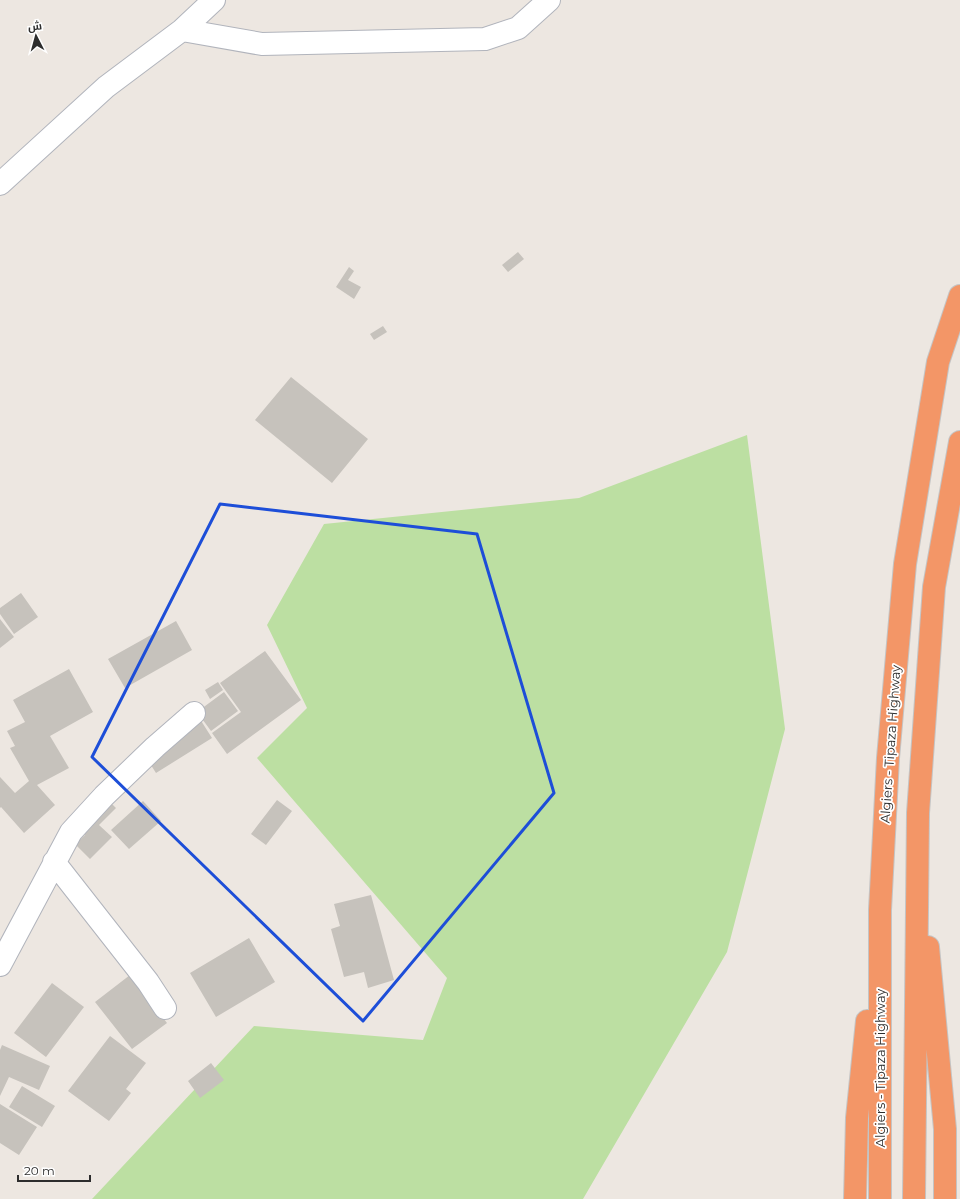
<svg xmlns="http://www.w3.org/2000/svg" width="960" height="1199" font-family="Montserrat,Cairo,sans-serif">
<rect width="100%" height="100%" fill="#ede7e1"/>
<path fill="#bcdfa2" d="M747 435 785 729 727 952 583 1199H92L254 1026 423 1040 447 978 257 758 307 708 267 625 324 524 579 498Z"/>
<path fill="#c6c2bc" d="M518 252 524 259 508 272 502 265Z
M349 267 354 271 348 280 361 287 354 299 336 287Z
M383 326 387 332 374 340 370 334Z
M291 377 368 439 332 483 255 420Z
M21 593 38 617 14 634 0 614V608Z
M0 619 14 637 0 648Z
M176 621 192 650 125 688 108 659Z
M265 651 301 700 227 754 212 733 241 712 220 683Z
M69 669 93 712 50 736 69 768 37 785 55 805 24 833 1 807 0 808V777L15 793 29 781 10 748 15 746 7 731 25 722 13 700Z
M218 682 223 690 210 699 205 690Z
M224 692 238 711 211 731 197 712Z
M198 716 212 738 156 773 142 751Z
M103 795 116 808 99 825 112 837 90 859 75 844 85 835 74 824Z
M277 800 292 811 266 845 251 834Z
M143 801 161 821 129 849 111 830Z
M371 895 394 980 368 988 364 972 344 977 331 929 340 926 334 904Z
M249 938 275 982 216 1017 190 973Z
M130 975 167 1023 132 1049 95 1002Z
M52 983 84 1007 46 1057 14 1033Z
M110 1036 146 1063 126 1089 131 1093 109 1121 68 1091Z
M2 1045 50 1066 39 1090 9 1077 0 1096V1050Z
M211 1063 224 1080 200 1098 188 1081Z
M22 1086 55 1106 42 1127 9 1107Z
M0 1104 37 1127 19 1155 0 1143Z"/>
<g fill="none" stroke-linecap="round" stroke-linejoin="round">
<defs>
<path id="minor" d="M182 30 262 44 485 39 518 28 549 0
M0 184 106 87 182 30 214 0
M54 862 148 982 165 1008
M0 965 71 832 104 796 155 747 194 713"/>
<path id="highway" d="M928 947 945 1129V1199
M855 1199 857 1118 867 1021
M880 1199V910L888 758 905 564 938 362 960 296
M914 1199 918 813 934 587 960 442"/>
</defs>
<use href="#minor" stroke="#b1b4bc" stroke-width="24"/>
<use href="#highway" stroke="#c4c4c4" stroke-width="24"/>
<use href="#minor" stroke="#fff" stroke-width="22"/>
<use href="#highway" stroke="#f39667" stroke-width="22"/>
</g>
<path fill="none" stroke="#1d4ed8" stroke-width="3" stroke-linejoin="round" d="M220 504 477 534 554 793 363 1021 92 757Z"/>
<g text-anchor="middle" stroke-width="3.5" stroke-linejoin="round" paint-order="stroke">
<g font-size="13" fill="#2d2d2d" stroke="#fff">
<text transform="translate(890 744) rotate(-86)" y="5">Algiers - Tipaza Highway</text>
<text transform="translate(880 1068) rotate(-90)" y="5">Algiers - Tipaza Highway</text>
</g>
</g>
<g transform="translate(36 36) rotate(354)" stroke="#ffffff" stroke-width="3" paint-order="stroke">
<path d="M0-3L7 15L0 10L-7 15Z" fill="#2d2d2d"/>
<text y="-6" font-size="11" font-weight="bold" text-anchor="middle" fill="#2d2d2d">ش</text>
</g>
<path d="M18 1175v6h72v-6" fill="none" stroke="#2d2d2d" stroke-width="2"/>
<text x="24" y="1175" font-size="12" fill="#2d2d2d" stroke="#ffffff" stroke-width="3" paint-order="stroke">20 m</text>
</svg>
